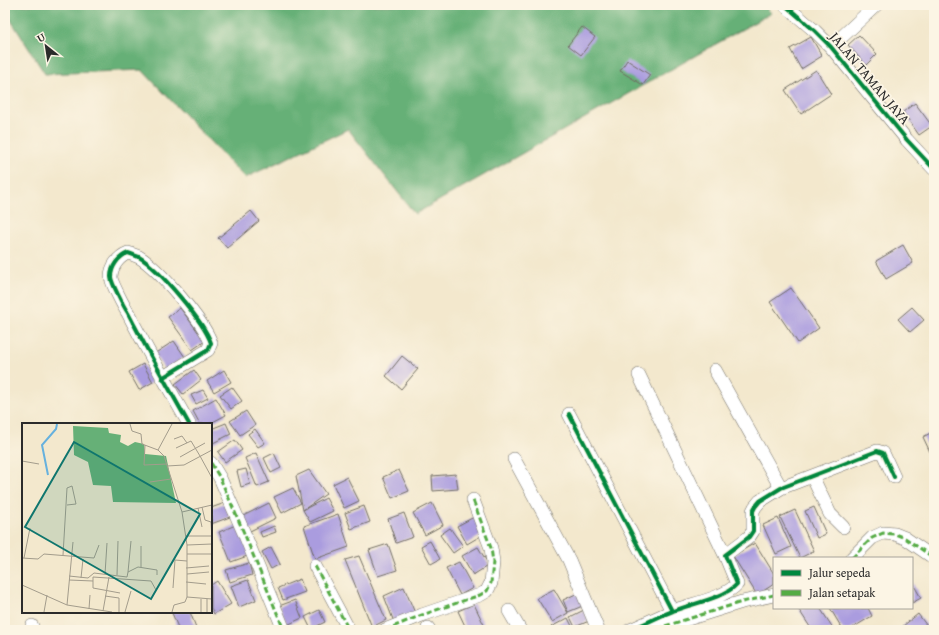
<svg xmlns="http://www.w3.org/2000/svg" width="939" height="635" font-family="'Gentium Book Plus',serif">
<rect width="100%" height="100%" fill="#fcf5e5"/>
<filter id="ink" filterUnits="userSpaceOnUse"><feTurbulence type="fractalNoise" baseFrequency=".025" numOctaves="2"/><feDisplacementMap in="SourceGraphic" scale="8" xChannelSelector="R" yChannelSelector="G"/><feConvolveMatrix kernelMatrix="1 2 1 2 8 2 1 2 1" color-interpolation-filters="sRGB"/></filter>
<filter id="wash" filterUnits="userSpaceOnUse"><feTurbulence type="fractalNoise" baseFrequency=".012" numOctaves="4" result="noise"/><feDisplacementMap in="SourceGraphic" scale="16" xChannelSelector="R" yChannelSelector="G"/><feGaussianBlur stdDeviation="0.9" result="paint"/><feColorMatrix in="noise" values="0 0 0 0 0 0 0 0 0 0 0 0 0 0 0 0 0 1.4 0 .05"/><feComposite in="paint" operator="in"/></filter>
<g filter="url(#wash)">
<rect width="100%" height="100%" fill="#f3e8cd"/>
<path fill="#66b077" stroke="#486e51" d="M5 5H764L771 13 415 214 348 129 245 178 142 70 45 74 5 11Z"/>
<g id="blocks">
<path fill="#aa9cdf" d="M582 27 595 37 581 55 568 45Z
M859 35 877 54 866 65 848 45Z
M811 37 822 56 801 69 790 49Z
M627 60 650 75 643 85 620 71Z
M816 70 831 94 801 114 785 90Z
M915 103 932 126 919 135 903 112Z
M251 211 259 221 227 248 218 238Z
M903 245 913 263 886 279 876 261Z
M791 288 819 328 798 343 770 302Z
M912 307 924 320 910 332 898 319Z
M180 308 205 341 192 350 168 317Z
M174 341 185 357 165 370 154 354Z
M402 356 418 369 401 389 386 376Z
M143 364 153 382 139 390 129 372Z
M194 370 201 380 183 394 175 384Z
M224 370 231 382 214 392 207 381Z
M232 387 242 401 231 409 220 395Z
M203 390 208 398 196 404 191 395Z
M216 398 226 415 209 424H200L193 411Z
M246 411 255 425 240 435 230 421Z
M226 423 231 434 211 444V429Z
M255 429 265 443 258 447 248 434Z
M934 431V450L930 452 923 437Z
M235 440 242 450 225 462 218 452Z
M256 453 269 482 257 487 245 458Z
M274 453 281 468 271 473 264 458Z
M246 469 250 484 241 487 237 471Z
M309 470 326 494 303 510 296 476Z
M399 470 409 491 392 498 383 477Z
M456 474 458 489 433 491 432 476Z
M347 477 359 501 344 508 333 484Z
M293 488 301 503 282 513 274 497Z
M326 498 333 511 310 522 303 510Z
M225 503 230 517 211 524V508Z
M269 503 276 518 250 531 243 516Z
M432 503 443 525 425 535 413 513Z
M364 506 370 522 351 529 345 513Z
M814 507 826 534 817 538 805 511Z
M795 510 814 551 800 558 780 517Z
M404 513 413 537 396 543 388 519Z
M338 514 349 547 315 559 304 526Z
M474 517 484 534 467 544 457 526Z
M778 518 791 547 776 554 763 525Z
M238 524 250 555 231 562 219 532Z
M274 526 276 532 262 537 260 532Z
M450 528 463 546 453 553 440 535Z
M430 541 440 559 431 564 421 546Z
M755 543 774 574V584L757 595 733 556Z
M388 544 397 570 378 576 369 550Z
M271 547 280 564 271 569 262 552Z
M478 547 489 565 473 575 462 556Z
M359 556 386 620 372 627 345 560Z
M459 562 473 588 460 595 446 568Z
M249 563 252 575 230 582 226 570Z
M300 579 305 592 283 600 278 588Z
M248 580 256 600 239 607 231 586Z
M217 581 231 604 214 614 211 608V585Z
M912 582 921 598 912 603Z
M404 587 415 613 394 622 384 596Z
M554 589 568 613 552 622 537 598Z
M580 592 585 605 568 612 563 600Z
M295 600 302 618 287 625 279 606Z
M474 604 484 625 474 630H467L458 611Z
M801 608H820L833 628 829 630H812L799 610Z
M830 608H868L872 616 849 630H843Z
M319 610 325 622 311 629 305 617Z
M584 610 589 621 575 627 570 617Z
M173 612H190L197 630H179L172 613Z
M918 614 930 630H906L903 626Z
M568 618 574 630H553L551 627Z"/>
</g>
</g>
<g filter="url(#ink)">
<use href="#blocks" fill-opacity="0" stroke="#716d64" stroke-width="1"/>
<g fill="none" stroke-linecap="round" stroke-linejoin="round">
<defs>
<path id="minor" d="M785 5 815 31 831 47 907 140 934 169
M831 47 876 5
M715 370 781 488
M639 375 725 555
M162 378 208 350 211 343C204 322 159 269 139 257 136 256 132 254 128 253 118 257 111 267 111 277 111 282 124 307 128 313 147 350 168 387 189 424
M569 414 672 611
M514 459 569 560 598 630
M211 463 220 478 244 533 284 630
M812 476 830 514 843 527
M852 558 872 538 883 533 895 534 905 538 934 558
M315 566 349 630
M509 611 520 630
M32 626 33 630
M428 628 429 630
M385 630 422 615 480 595 487 591 491 583 493 562 491 548 473 500
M630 630C645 624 659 616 673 611 691 604 725 598 737 584L725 555 749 537 753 531V511L755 507 760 501 781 488 877 451 883 453 894 477
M657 630 662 627 742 602 774 595"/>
</defs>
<use href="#minor" stroke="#716d64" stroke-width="14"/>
<use href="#minor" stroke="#fff" stroke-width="13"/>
<path stroke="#54ab44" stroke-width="3" stroke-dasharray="6 3" stroke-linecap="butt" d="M211 463 220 478 244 533 284 630
M852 558 872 538 883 533 895 534 905 538 934 558
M315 566 349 630
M32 626 33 630
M385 630 422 615 480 595 487 591 491 583 493 562 491 548 473 500
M657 630 662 627 742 602 774 595"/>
<defs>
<path id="cycleway" d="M785 5 815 31 831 47 907 140 934 169
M162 378 208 350 211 343C204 322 159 269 139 257 136 256 132 254 128 253 118 257 111 267 111 277 111 282 124 307 128 313 147 350 168 387 189 424
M569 414 672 611
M630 630C645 624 659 616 673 611 691 604 725 598 737 584L725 555 749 537 753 531V511L755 507 760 501 781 488 877 451 883 453 894 477"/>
</defs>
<use href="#cycleway" stroke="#fcf5e5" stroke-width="6"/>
<use href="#cycleway" stroke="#00873e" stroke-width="4"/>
</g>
</g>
<g text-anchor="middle" stroke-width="3.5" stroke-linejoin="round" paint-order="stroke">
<g font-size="14" fill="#2b2b2b" stroke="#fcf5e5">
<text transform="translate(870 78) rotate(50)" y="5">JALAN TAMAN JAYA</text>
</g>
</g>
<g transform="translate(22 423)">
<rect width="190" height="190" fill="#f3e8cd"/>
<path d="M51 3 86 5 87 10 99 12 98 19 106 23 113 19 122 21 123 31 144 33 154 80 91 79 89 63 71 62 66 39 52 32Z" fill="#66b077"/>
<path fill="none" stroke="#66b1de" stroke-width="2" d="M26 52 20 22 34 6 35 1"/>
<path fill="none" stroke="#a39c8c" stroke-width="1" d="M108 1 110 8 119 11 120 21 136 27 142 33 160 89 165 122V174L163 179 152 182 150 189M152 16 160 13 165 20M123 22 122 42 145 41M154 25 169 18 178 33M136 27 150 1M178 33 190 55M158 34 183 20M0 38 17 41M145 43 162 42 190 27M128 59 149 56M180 84 183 97 189 99 190 117M176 85 180 104M160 89 190 82M164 113H189M165 122 190 121M165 131H190M41 132 45 65 50 63 54 81 45 82M0 135 16 136 22 131 72 135 77 122M2 135 8 105M119 144V123M164 145 187 143M106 149 109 118M83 151 85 120M165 151 187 149M95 152 96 118M47 153 66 155 72 150 105 154 106 149 116 144 135 147V152M59 155 61 136M47 157 71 158M164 159 184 161M0 162 45 182 90 189M151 165 153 137 165 138M98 170 71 165V154L129 158 134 167M83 173 97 175V189M165 174 190 176M45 182 51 119M67 186 68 172M81 188 87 154M22 189 25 172M103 189 109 168M179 189V176M185 189V176"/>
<path fill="#0f766e" fill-opacity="0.15" stroke="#0f766e" stroke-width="2" d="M52 19 178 91 129 176 3 104Z"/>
<rect width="190" height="190" fill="none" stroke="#2b2b2b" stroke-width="2"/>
</g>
<rect width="939" height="635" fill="none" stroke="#fcf5e5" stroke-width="20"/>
<rect x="773" y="557" width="140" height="52" fill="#fcf5e5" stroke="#a8a49b"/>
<rect x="781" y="570" width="20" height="6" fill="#00873e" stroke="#a8a49b"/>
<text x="809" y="577" font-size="12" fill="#2b2b2b">Jalur sepeda</text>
<rect x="781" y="590" width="20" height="6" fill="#54ab44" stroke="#a8a49b"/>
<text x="809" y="597" font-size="12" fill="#2b2b2b">Jalan setapak</text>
<g transform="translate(46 46) rotate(330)" stroke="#fcf5e5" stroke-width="3" paint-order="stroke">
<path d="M0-3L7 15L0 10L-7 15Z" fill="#2b2b2b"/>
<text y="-6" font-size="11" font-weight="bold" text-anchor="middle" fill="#2b2b2b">U</text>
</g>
</svg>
